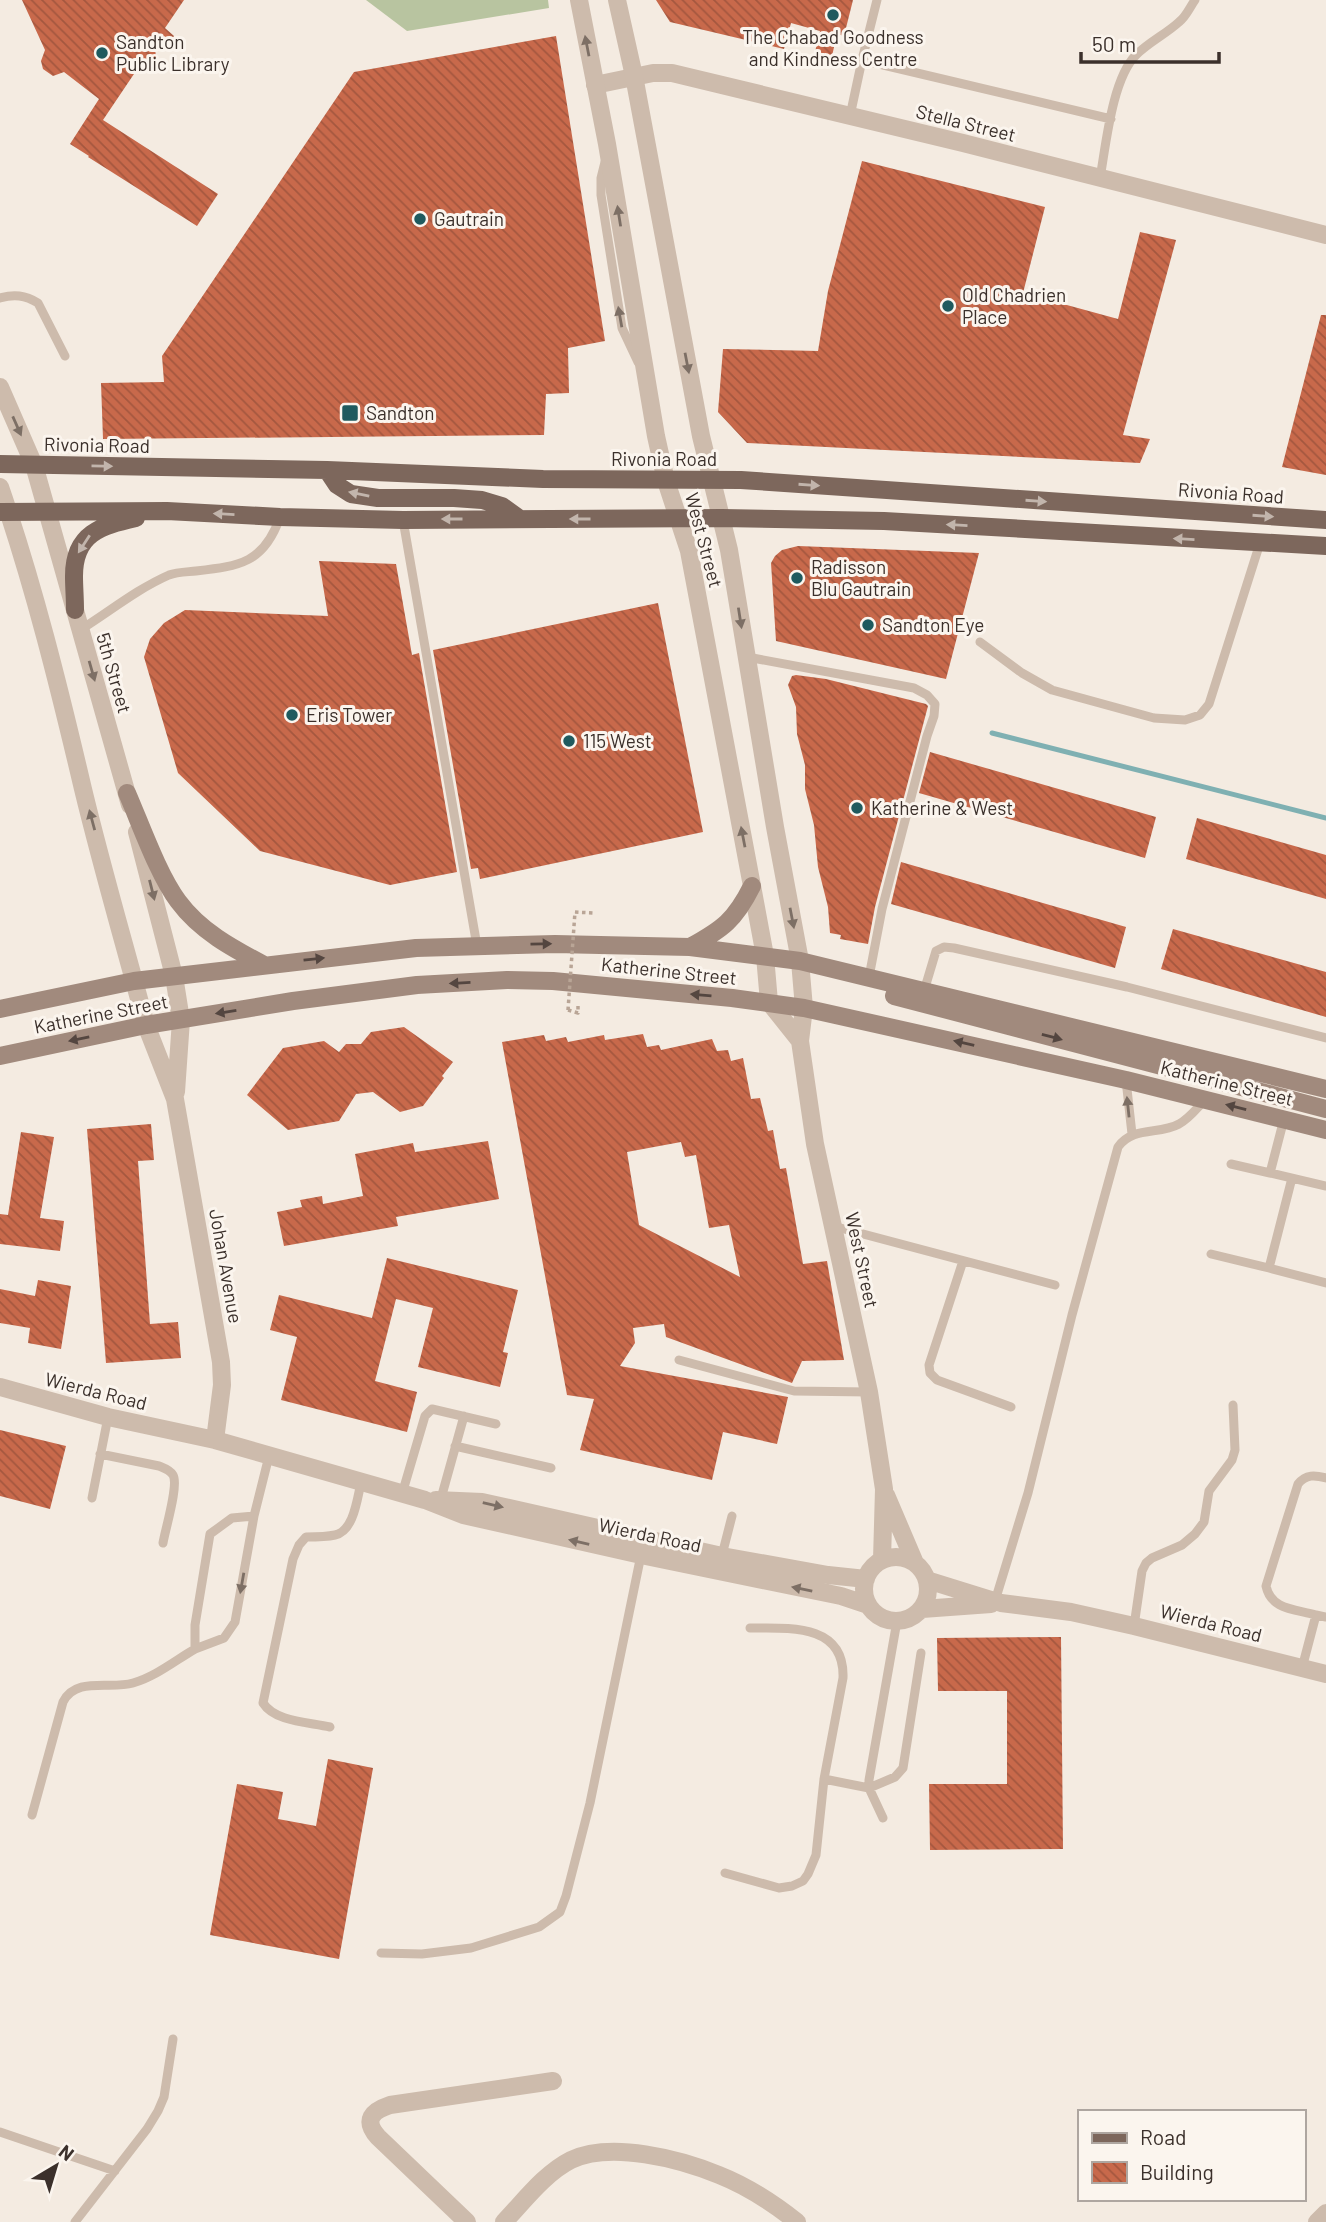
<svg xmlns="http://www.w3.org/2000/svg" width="1326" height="2222" font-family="Barlow,sans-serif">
<defs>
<pattern id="building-back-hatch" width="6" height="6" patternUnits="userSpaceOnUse" patternTransform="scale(1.75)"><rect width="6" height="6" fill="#c8694b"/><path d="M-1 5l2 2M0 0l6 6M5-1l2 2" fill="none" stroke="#a4573f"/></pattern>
</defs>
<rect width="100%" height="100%" fill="#f4ebe1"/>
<path fill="#b8c4a0" d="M366 0H548L549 8 407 31Z"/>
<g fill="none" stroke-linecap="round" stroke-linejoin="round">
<path stroke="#7fb0b2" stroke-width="5" d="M992 733 1326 818"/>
</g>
<path fill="url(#building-back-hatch)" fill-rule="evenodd" d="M22 0H184L165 28 174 36 172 44 170 47 155 48 157 67 151 71 138 68 103 120 218 194 197 226 88 157 89 156 70 144 99 99 64 72 53 76 43 69 41 61 45 50Z
M656 0H853L844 36 837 34 832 56 815 52 820 31 791 23 784 49 670 22Z
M556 36 605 341 568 348 569 393 546 394 544 435 103 439 101 383 164 382 162 356 354 72Z
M862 161 1045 207 1023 293 1118 319 1140 232 1176 240 1123 435 1150 439 1140 463 747 443 718 412 723 349 818 351 828 291Z
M1321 315H1326V475L1282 467Z
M798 546 979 553 946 679 776 641 771 563 775 556 782 550Z
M319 561 396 564 412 655 419 653 457 872 390 885 260 851 178 773 144 657 150 639 164 623 185 610 328 616Z
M658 603 703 832 480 879 478 868 471 869 433 650Z
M796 675 826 679 926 704 928 706 875 907 868 944 840 939 841 935 830 933 828 907 818 867 814 825 805 789V765L797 734 796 707 788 685 792 676Z
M930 752 1156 817 1145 858 919 793Z
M1197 818 1326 855V899L1186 859Z
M901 862 1126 927 1115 968 891 904Z
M1173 929 1326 972V1017L1161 969Z
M404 1027 453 1062 442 1076 444 1078 423 1106 400 1112 373 1092 356 1094 339 1121 288 1130 247 1095 283 1048 324 1041 339 1052 346 1044H361L371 1032Z
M643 1034 647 1047 659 1045 661 1050 712 1039 717 1051 728 1050 731 1061 743 1058 751 1099 760 1098 768 1131 773 1130 780 1169 786 1168 803 1264 827 1261 844 1360 802 1361 792 1383 666 1337 664 1324 633 1328 635 1343 620 1366 788 1397 777 1444 723 1432 712 1480 580 1450 594 1399 567 1395 502 1042 544 1035 546 1041 566 1037 568 1042 604 1035 605 1040ZM681 1142 685 1157 696 1155 709 1228 729 1225 740 1277 639 1225 627 1152Z
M151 1124 154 1160 138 1161 150 1324 178 1322 181 1358 106 1363 87 1129Z
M21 1132 54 1137 40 1218 64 1221 60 1251 0 1244V1214L8 1215Z
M488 1141 499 1199 396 1217 398 1226 284 1246 277 1212 302 1207 300 1200 322 1196 323 1204 363 1196 355 1154 413 1143 415 1152Z
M387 1258 518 1290 503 1352 508 1353 500 1387 418 1367 433 1308 396 1299 375 1381 417 1392 407 1432 281 1400 297 1337 270 1330 279 1295 372 1318Z
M38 1280 71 1286 61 1349 28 1343 30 1328 0 1323V1289L35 1296Z
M0 1430 66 1446 50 1509 0 1496Z
M1061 1637 1063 1849 930 1850 929 1784H1007V1691H938L937 1638Z
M328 1759 373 1768 339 1959 210 1935 237 1784 283 1792 278 1819 316 1826Z"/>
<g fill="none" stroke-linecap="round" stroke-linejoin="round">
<path stroke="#b9a596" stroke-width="3.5" stroke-dasharray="3.5 3.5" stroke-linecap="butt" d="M575 912 593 913
M568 1010 578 1013V1003"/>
<path stroke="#cdbbac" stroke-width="9" d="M877 0 862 60 1111 119
M850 116 862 60
M605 162 601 178V195L622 328 638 362
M1100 178C1106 145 1112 79 1136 55 1149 42 1166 34 1179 22 1186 17 1190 7 1195 0
M0 298C14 294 25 295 38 303L65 356
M403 520 477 946
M80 630C109 612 137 589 169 575 177 572 187 572 196 571 240 566 264 563 280 517
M980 642 1022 673 1052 690 1154 718 1185 720 1200 715 1209 704 1260 543
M747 657 914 688 927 695 935 704 934 716 927 736 882 909 869 977
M924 991 936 951 944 947 954 948 1127 987 1326 1038
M1126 1080 1132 1134
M1284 1119 1270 1173 1326 1186
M1231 1164 1270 1173
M1292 1178 1269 1268 1326 1283
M833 1226 1055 1285
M1211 1254 1269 1268
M963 1261 929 1365 930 1373 937 1380 1011 1407
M679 1360 794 1391 869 1392
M455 1446 551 1468
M100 1454 159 1466C164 1468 170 1470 173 1475 179 1485 165 1530 163 1543
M402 1494 425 1416 432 1409 496 1424
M92 1498 108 1417
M440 1502 464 1416
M254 1516 232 1518 210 1534 195 1625V1649L224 1638 235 1622 254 1516 269 1456
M721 1559 732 1516
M995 1601 1028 1493 1072 1315 1118 1147C1133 1126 1159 1135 1179 1124 1189 1119 1197 1108 1204 1101
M1316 1615C1295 1609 1271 1610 1266 1586L1298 1484C1306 1474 1315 1475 1326 1478
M1134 1626 1142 1571 1146 1563 1152 1558 1182 1545 1195 1534 1204 1522 1209 1491 1232 1460 1235 1450 1233 1405
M1302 1668 1316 1615 1326 1617
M330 1727C309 1722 275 1722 263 1703L293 1559 299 1545 306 1537C315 1537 326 1537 335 1535 354 1531 357 1499 361 1483
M824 1779 869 1788 895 1777 903 1768 921 1653
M32 1815 63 1702C76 1676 110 1690 133 1683 155 1677 176 1660 195 1649
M883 1818 869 1788V1780L897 1621
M725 1873 779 1888 792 1886 803 1881 808 1874 816 1855 824 1779 843 1678C845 1623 788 1628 750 1628
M381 1953 422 1954 471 1948 539 1927 560 1912 566 1896 590 1803 641 1555
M0 2132 115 2171
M75 2222 147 2129 158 2111 164 2097 173 2039"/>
<path stroke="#cdbbac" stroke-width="18" d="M595 85 653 73H672L963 143 1326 235
M769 1002 800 1041
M804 1008 800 1041 815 1144 869 1392 884 1489 882 1560
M146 1025 175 1099 221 1362 222 1385 215 1440
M176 1092 181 1020
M0 1387 108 1417 215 1440 425 1500 463 1515 641 1555 841 1596 868 1605
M886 1495 915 1563
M436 1500 482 1502 722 1556 828 1575 866 1579
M864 1589a32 32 0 1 1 64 0a32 32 0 1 1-64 0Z
M927 1580 1001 1603 1071 1612 1134 1626 1326 1674
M922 1609 991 1604
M467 2222 378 2137C363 2120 372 2111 390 2105L553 2081
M504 2222C524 2201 545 2173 571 2160 611 2141 680 2159 719 2175 747 2186 773 2203 797 2222
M1317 2222 1326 2213"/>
<path stroke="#cdbbac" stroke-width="18" d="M579 0 607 144 656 436 666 481 689 551 752 886 765 956 769 1002
M617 0 634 76 701 436 729 550 775 827 800 961 804 1008
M0 387 34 465 130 805
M0 487C34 586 59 687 83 789 102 868 125 946 146 1025
M137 832 174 976 181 1020"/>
<path stroke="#a18a7d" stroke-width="18" d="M127 793C141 825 158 874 178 901 200 931 232 948 264 965
M690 947C723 929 735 920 752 886
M894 996 1326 1109
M0 1009 134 981 416 948 555 944 690 947 800 961 1326 1089
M0 1056 146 1025 293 1001 417 985 507 980 553 981 732 998 804 1008 1126 1080 1326 1130"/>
<path stroke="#7d675c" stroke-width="18" d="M0 464 327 470 543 479 741 480 1326 520
M327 470 337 485 351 494 378 498H454L482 500 502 506 520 519
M0 512 167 511 280 517 403 520 722 518 884 521 1326 546
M75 610C75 598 74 587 74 576 74 533 101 526 136 518"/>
<path stroke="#b9a596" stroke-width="3.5" stroke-dasharray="3.5 3.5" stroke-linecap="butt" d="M568 1010 575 912"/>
</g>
<defs><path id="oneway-solid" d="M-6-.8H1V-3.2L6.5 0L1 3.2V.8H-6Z" transform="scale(1.75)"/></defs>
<g fill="#7d6f65">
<use href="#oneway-solid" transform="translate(587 46) rotate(-101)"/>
<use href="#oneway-solid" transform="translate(619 216) rotate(-99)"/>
<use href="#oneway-solid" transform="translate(620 317) rotate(-100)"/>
<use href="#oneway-solid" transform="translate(687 363) rotate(79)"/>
<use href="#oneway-solid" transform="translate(17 426) rotate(66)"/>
<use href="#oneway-solid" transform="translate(740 618) rotate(81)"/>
<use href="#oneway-solid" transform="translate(92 671) rotate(74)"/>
<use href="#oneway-solid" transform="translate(92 820) rotate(-105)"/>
<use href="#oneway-solid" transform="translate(743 837) rotate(-101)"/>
<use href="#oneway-solid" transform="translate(152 890) rotate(76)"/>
<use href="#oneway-solid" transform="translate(792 918) rotate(79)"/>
<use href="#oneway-solid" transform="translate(1128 1107) rotate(-96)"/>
<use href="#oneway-solid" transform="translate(493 1505) rotate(13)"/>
<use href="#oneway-solid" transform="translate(579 1542) rotate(-167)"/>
<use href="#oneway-solid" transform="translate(242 1583) rotate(100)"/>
<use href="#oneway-solid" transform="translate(802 1589) rotate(-168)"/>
</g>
<g fill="#c2b5ac">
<use href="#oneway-solid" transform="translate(102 466) rotate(1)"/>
<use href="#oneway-solid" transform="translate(809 485) rotate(4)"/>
<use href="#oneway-solid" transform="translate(359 494) rotate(-168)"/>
<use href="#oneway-solid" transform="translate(1036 501) rotate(4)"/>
<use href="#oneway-solid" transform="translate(224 514) rotate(-177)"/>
<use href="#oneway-solid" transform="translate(1263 516) rotate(4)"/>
<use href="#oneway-solid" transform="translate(452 519) rotate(180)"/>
<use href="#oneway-solid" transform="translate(580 519) rotate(-180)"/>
<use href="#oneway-solid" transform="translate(957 525) rotate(-177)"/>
<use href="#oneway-solid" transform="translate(1184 539) rotate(-177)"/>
<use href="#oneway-solid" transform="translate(84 544) rotate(123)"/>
</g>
<g fill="#544640">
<use href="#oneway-solid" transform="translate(541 944) rotate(-1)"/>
<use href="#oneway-solid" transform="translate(314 959) rotate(-6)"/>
<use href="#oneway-solid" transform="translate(460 983) rotate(177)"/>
<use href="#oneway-solid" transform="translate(701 995) rotate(-175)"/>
<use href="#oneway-solid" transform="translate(226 1012) rotate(171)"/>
<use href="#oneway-solid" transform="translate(1052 1037) rotate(15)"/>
<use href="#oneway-solid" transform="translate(79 1039) rotate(168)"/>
<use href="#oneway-solid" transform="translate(964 1043) rotate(-167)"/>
<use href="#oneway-solid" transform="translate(1236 1107) rotate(-166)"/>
</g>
<g fill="#1f5a5e" stroke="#fbf5ee" stroke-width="2.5">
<circle cx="833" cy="15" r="7"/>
<circle cx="102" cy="53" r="7"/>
<circle cx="420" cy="219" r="7"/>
<circle cx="948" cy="306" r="7"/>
<rect x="341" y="404" width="18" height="18" rx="3.5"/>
<circle cx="797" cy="578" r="7"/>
<circle cx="868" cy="625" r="7"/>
<circle cx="292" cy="715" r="7"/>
<circle cx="569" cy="741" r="7"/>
<circle cx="857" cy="808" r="7"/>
</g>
<g text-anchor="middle" stroke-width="6" stroke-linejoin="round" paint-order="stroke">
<g font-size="19" fill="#3b302b" stroke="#fbf5ee" text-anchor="start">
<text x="833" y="44" text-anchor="middle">The Chabad Goodness<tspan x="833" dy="22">and Kindness Centre</tspan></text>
<text x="116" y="49">Sandton<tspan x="116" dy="22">Public Library</tspan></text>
<text x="434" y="226">Gautrain</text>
<text x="962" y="302">Old Chadrien<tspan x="962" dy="22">Place</tspan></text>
<text x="366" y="420">Sandton</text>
<text x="811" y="574">Radisson<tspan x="811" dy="22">Blu Gautrain</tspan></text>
<text x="882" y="632">Sandton Eye</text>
<text x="306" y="722">Eris Tower</text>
<text x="583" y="748">115 West</text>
<text x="871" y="815">Katherine &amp; West</text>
</g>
<g font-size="19" fill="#3b302b" stroke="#fbf5ee">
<text transform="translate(966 123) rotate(14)" y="7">Stella Street</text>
<text transform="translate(97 445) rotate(1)" y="7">Rivonia Road</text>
<text x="664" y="466">Rivonia Road</text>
<text transform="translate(1231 493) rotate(4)" y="7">Rivonia Road</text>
<text transform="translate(704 540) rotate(75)" y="7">West Street</text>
<text transform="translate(114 673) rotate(74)" y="7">5th Street</text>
<text transform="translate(669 971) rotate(6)" y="7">Katherine Street</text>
<text transform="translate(101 1014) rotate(-11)" y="7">Katherine Street</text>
<text transform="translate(1227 1083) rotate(14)" y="7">Katherine Street</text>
<text transform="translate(862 1260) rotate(78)" y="7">West Street</text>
<text transform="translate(226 1266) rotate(80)" y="7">Johan Avenue</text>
<text transform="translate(96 1391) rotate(14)" y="7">Wierda Road</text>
<text transform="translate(650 1535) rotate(12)" y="7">Wierda Road</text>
<text transform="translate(1211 1623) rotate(14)" y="7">Wierda Road</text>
</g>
</g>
<rect x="1078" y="2110" width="228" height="91" fill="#fbf5ee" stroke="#aea6a0" stroke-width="2"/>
<rect x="1092" y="2133" width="35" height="10" fill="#7d675c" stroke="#aea6a0" stroke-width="2"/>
<text x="1140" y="2145" font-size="21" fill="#3b302b">Road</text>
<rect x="1092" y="2162" width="35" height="21" fill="url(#building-back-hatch)" stroke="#aea6a0" stroke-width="2"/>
<text x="1140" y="2180" font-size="21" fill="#3b302b">Building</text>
<g transform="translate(56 2166) rotate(38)" stroke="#fbf5ee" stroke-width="5" paint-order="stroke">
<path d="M0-5L12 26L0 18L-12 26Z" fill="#3b302b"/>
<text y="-10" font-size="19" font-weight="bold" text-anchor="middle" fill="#3b302b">N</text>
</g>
<path d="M1081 52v10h138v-10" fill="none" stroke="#3b302b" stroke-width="3.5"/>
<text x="1092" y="52" font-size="21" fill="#3b302b" stroke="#fbf5ee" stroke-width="5" paint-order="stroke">50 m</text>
</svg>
